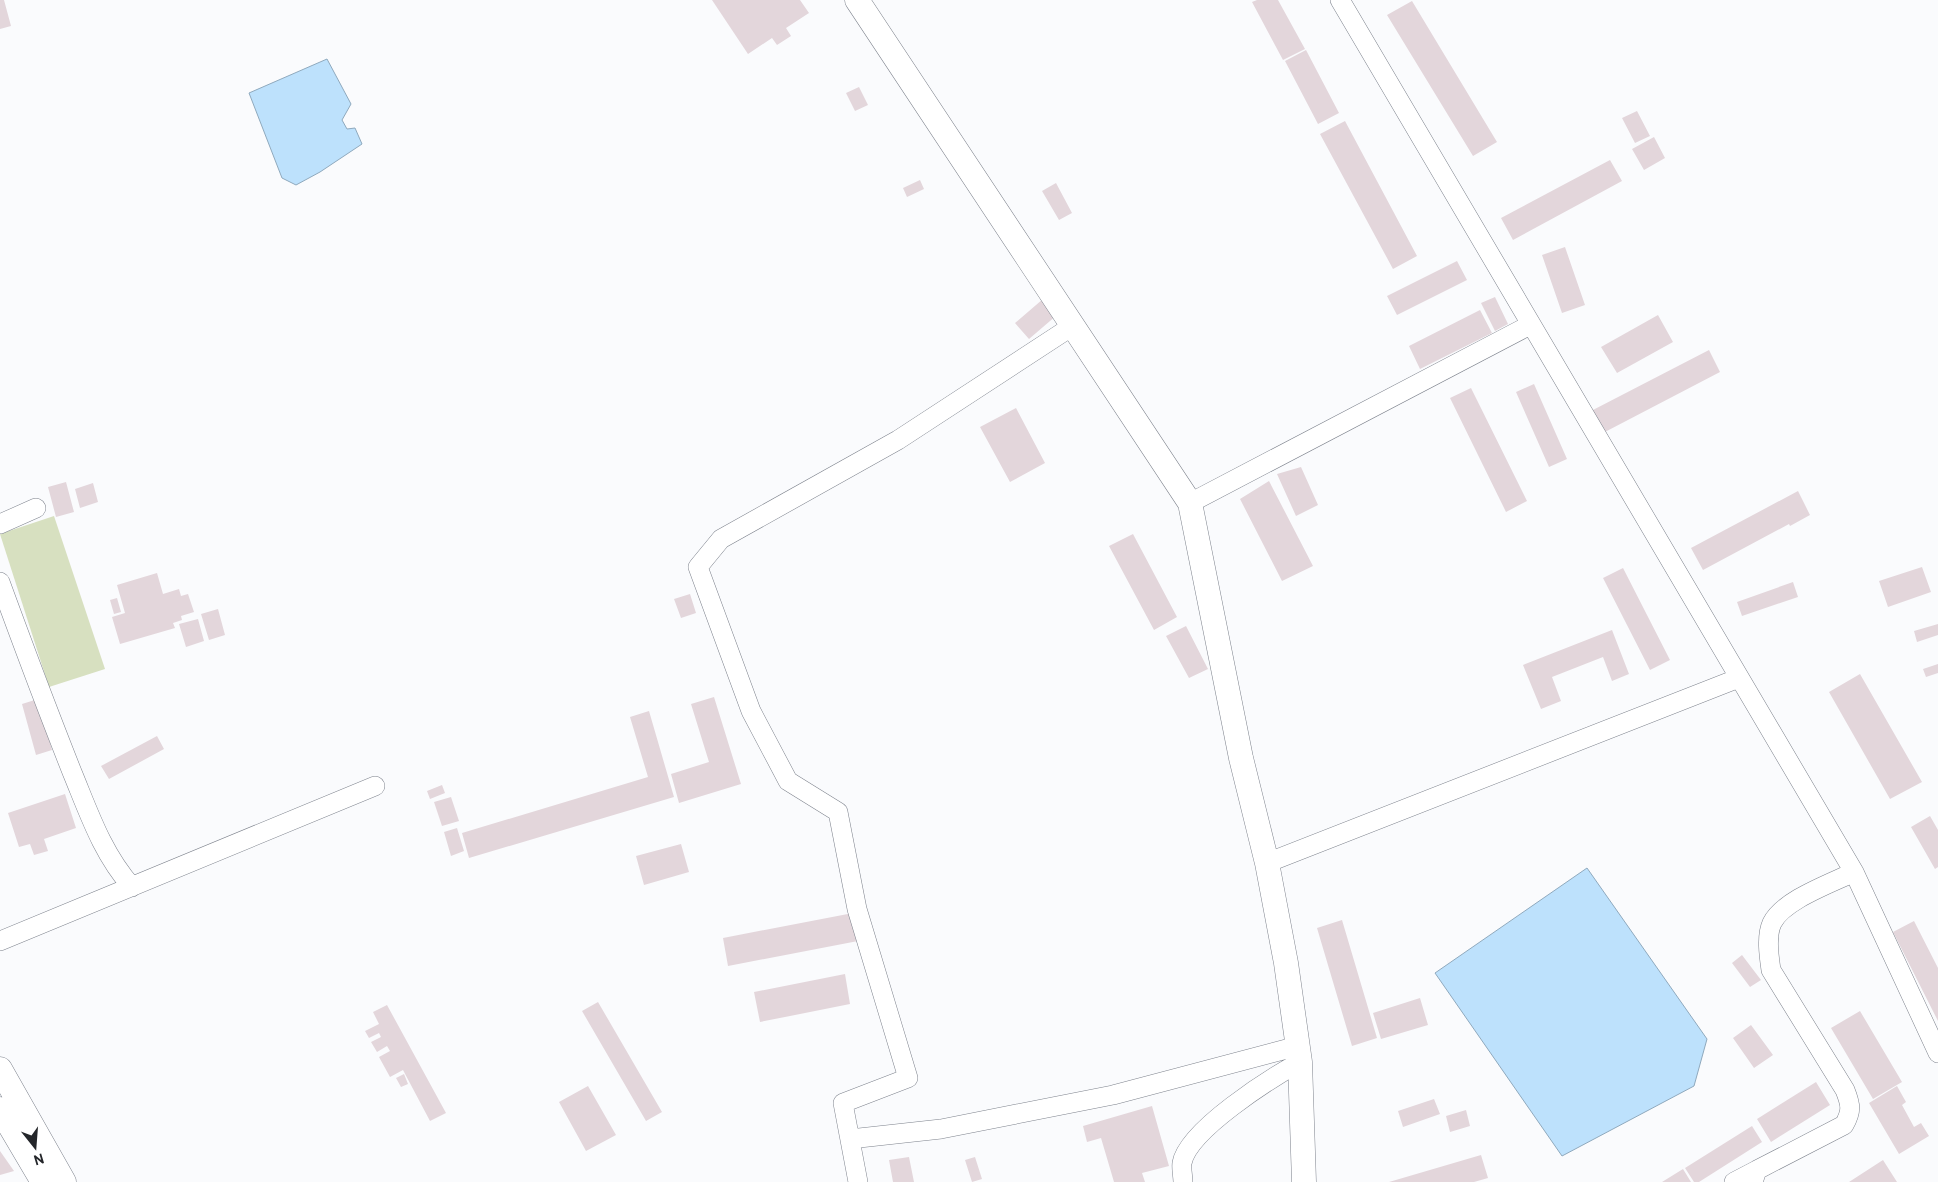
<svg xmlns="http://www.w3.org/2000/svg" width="1938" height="1182" font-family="Overpass,sans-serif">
<rect width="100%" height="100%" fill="#fafbfd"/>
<path fill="#d7e0c0" d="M54 516 105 669 49 687 0 534Z"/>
<path fill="#bde1fc" stroke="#8fa9bd" d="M327 59 351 104 342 120 347 129 355 128 362 144 320 172 296 185 282 178 249 93Z
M1587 868 1707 1039 1694 1086 1562 1156 1435 973Z"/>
<path fill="#e3d6db" d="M0 0H4L11 26 0 29Z
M712 0H800L809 13 786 28 791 36 777 45 772 38 748 54Z
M1257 0H1278L1305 49 1283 60 1252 2Z
M1412 1 1497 142 1473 156 1387 15Z
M1306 50 1339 113 1318 124 1285 61Z
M859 87 868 105 855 111 846 93Z
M1637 111 1650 136 1635 143 1622 118Z
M1345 121 1417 256 1393 269 1320 134Z
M1654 137 1665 158 1644 170 1632 149Z
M1610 160 1622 181 1513 240 1501 218Z
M920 180 924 189 907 197 903 188Z
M1056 183 1072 213 1059 220 1042 191Z
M1565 247 1585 305 1562 313 1542 255Z
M1457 261 1467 280 1397 315 1387 296Z
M1495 297 1508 324 1495 331 1481 303Z
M1043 299 1057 315 1029 339 1015 323Z
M1480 310 1492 333 1420 369 1409 346Z
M1658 315 1673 342 1617 373 1601 347Z
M1709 350 1720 372 1603 433 1591 411Z
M1534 384 1567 459 1549 467 1516 392Z
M1471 388 1527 501 1506 512 1450 398Z
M1016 408 1045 463 1010 482 980 427Z
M1301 467 1318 505 1296 516 1277 474Z
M1269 481 1313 566 1282 581 1240 499Z
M66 482 74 512 56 517 48 487Z
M93 483 98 502 80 508 75 489Z
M1798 491 1810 515 1790 526 1789 524 1703 570 1691 548Z
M1133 534 1177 617 1154 630 1109 546Z
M1922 567 1931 592 1888 607 1879 581Z
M1623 568 1670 660 1650 670 1603 578Z
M157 573 163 594 179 589 181 596 188 594 194 612 181 616 182 620 173 623 175 628 120 644 112 617 125 613 117 585Z
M1793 582 1798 597 1742 616 1737 602Z
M690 594 696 613 681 618 674 599Z
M117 598 121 612 114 614 110 600Z
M218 609 225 635 209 640 201 614Z
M198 619 204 641 186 647 179 624Z
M1938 624V635L1917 642 1914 631Z
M1186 626 1208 669 1189 678 1166 636Z
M1612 630 1629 674 1612 681 1603 657 1552 677 1561 701 1541 709 1523 665Z
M1938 664V673L1926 677 1923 669Z
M1860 674 1922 782 1890 799 1829 692Z
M714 697 741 784 679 803 671 774 709 762 691 704Z
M38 699 52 750 36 755 22 704Z
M649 711 674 797 469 858 462 833 648 777 630 717Z
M157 736 164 749 109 779 101 766Z
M442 785 445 793 430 799 427 791Z
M65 794 76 828 44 839 48 851 34 855 30 844 19 847 8 813Z
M451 797 459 821 442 826 434 802Z
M1930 816 1938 830V867L1935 869 1911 827Z
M457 828 464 851 451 856 444 832Z
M681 844 689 872 644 885 636 856Z
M853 913 858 941 728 966 723 938Z
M1342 920 1377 1038 1352 1046 1317 928Z
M1914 921 1938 968V1021L1893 932Z
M1742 955 1761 980 1750 987 1732 963Z
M845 974 850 1004 760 1022 754 992Z
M1420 998 1428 1025 1381 1039 1373 1013Z
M598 1002 662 1112 646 1121 582 1011Z
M387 1005 446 1113 430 1121 403 1070 390 1077 379 1057 390 1051 387 1046 377 1052 371 1042 381 1037 379 1033 369 1038 365 1031 379 1024 373 1012Z
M1860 1011 1902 1082 1873 1099 1831 1028Z
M1751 1025 1773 1055 1754 1068 1733 1038Z
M404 1074 408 1084 401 1087 396 1078Z
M1816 1082 1830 1105 1771 1142 1757 1119Z
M588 1086 616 1135 586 1151 559 1102Z
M1897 1086 1906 1102 1902 1105 1914 1127 1921 1123 1929 1136 1899 1154 1869 1103Z
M1434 1099 1440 1114 1403 1127 1398 1111Z
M1152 1106 1169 1166 1142 1173 1145 1182H1114L1101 1138 1087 1142 1083 1126Z
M1466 1110 1470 1126 1450 1132 1446 1116Z
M1752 1126 1762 1142 1699 1182H1694L1685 1168Z
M0 1151 14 1171 0 1175Z
M1481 1155 1488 1178 1474 1182H1389Z
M909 1157 914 1182H893L889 1160Z
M975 1157 982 1179 972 1182 965 1160Z
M1883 1160 1897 1182H1849Z
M1683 1169 1691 1182H1662Z"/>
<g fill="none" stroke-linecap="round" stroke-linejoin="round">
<defs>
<path id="minor" d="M1340 0 1854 872 1938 1053
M1190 503 1530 325
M0 524 36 508
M0 582C23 645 47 709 72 772 89 813 102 853 132 887
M1267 863 1739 678
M0 941 375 786
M850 1139 941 1129 1113 1095 1298 1046
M858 1182 843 1103 908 1078 857 909 838 812 788 781 751 711 698 567 721 539 898 440 1074 325
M1183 1182C1183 1176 1181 1168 1182 1163 1188 1130 1271 1078 1300 1062
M1734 1182 1757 1170
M1753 1182 1757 1170 1844 1125C1852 1111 1851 1105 1845 1090L1771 970C1769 956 1766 936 1772 923 1783 900 1832 883 1854 872"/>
<path id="major" d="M857 0 1190 503 1241 758 1267 863 1286 963 1300 1062 1304 1182
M0 1069 64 1182
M0 1109 43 1182"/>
</defs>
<use href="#minor" stroke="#7e838d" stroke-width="20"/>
<use href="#major" stroke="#7e838d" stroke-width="25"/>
<use href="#minor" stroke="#fff" stroke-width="19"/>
<use href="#major" stroke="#fff" stroke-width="24"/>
</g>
<g transform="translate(35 1147) rotate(163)" stroke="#ffffff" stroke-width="4" paint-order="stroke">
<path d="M0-4L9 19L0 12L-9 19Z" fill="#24262a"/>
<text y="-8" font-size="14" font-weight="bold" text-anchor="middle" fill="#24262a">N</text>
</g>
</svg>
